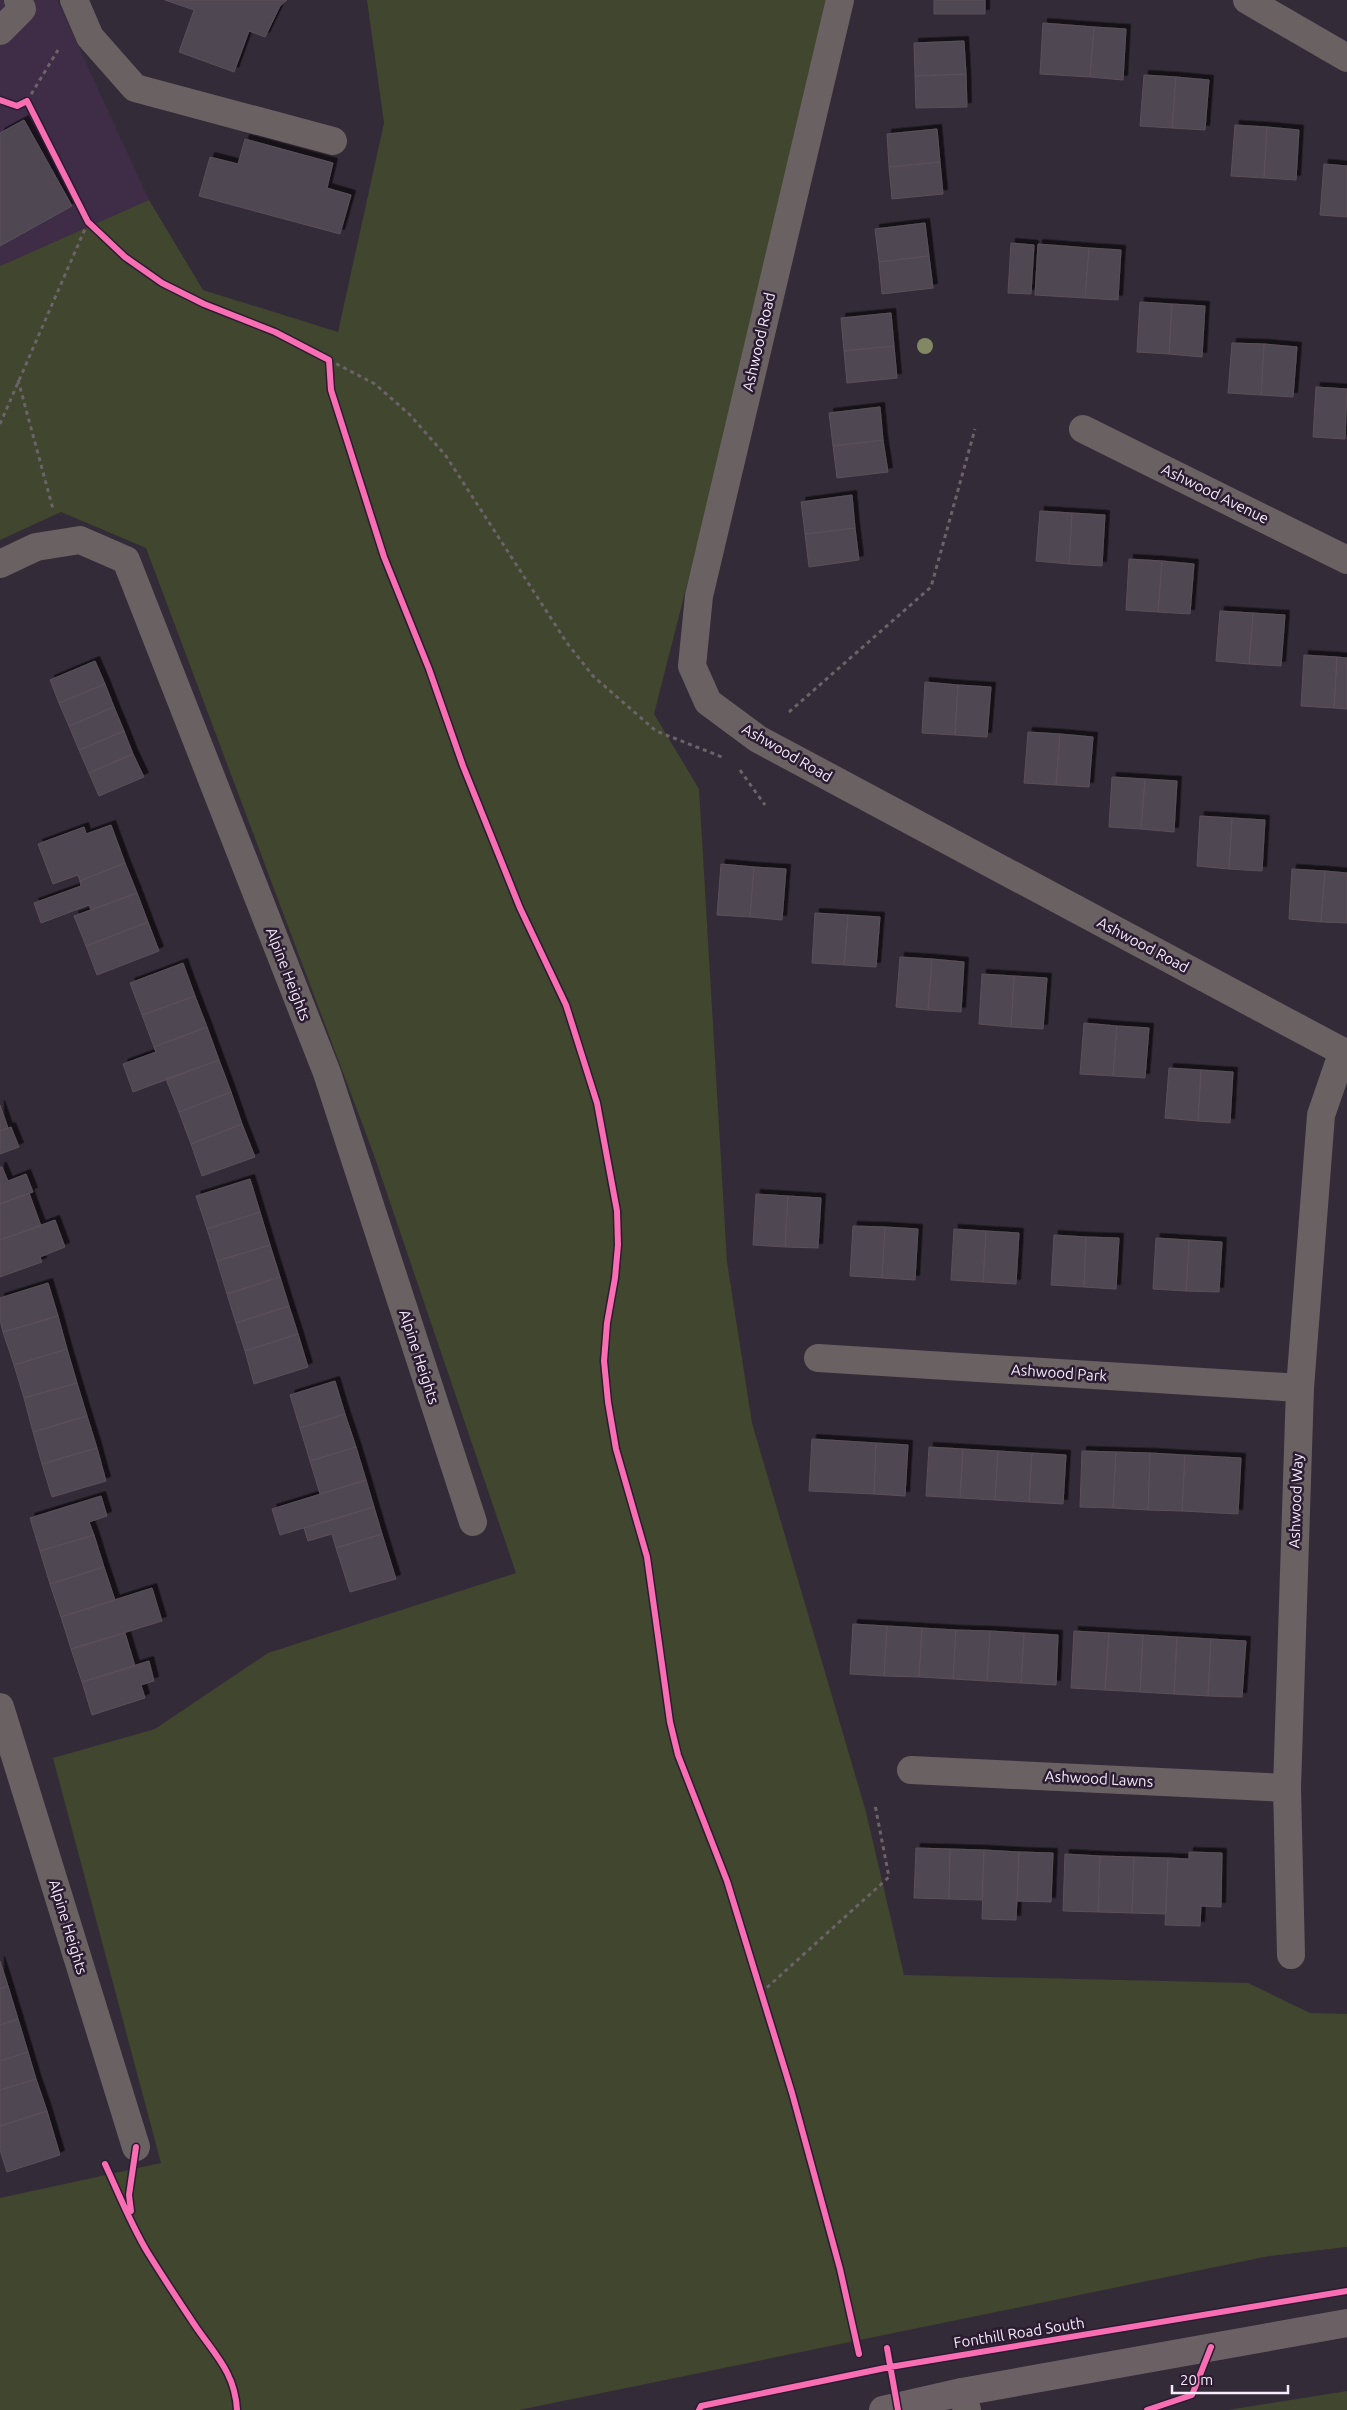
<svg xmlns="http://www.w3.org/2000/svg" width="1347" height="2410" font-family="Ubuntu,sans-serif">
<defs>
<filter id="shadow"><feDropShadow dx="4.5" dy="-4.5" stdDeviation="0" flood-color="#0009"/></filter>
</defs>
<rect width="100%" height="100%" fill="#342b38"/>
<path fill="#3f2d48" d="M0 0H57L149 200 0 266Z"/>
<path fill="#41462e" d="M367 0H836L654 714 699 789 727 1262 752 1423 866 1812 904 1975 1248 1983 1310 2013 1347 2014V2247L1269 2256 519 2410H0V2198L161 2163 53 1758 155 1729 268 1653 516 1573 374 1155 146 548 61 512 0 540V266L149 200 203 290 338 332 384 123Z
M1347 2391V2410H1227Z"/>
<path fill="#504751" stroke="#5a505a" filter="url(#shadow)" d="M165 0H287L280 6 265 37 249 31 234 72 179 52 194 10Z
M934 0H985V14H934Z
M1043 23 1094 27 1090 77 1040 74Z
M1094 27 1126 29 1123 80 1090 77Z
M964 41 966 74 915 76 914 43Z
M966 74 967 107 916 108 915 76Z
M1144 75 1176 77 1172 128 1140 126Z
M1176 77 1209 80 1205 130 1172 128Z
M24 120 72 206 0 246V133Z
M1235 125 1267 127 1264 178 1231 176Z
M1267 127 1299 130 1296 180 1264 178Z
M937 129 940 162 889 167 887 134Z
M245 139 333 163 327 188 351 195 340 234 199 196 210 157 238 164Z
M940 162 943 194 892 199 889 167Z
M1324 164 1347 166V217L1320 215Z
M925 223 929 256 879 262 875 229Z
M1011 243 1034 245 1031 294 1008 293Z
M1038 244 1089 248 1085 298 1035 295Z
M1089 248 1121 250 1118 300 1085 298Z
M929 256 933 288 882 294 879 262Z
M1140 302 1172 304 1169 354 1137 352Z
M1172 304 1205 306 1202 357 1169 354Z
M891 313 894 346 844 351 841 318Z
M1232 343 1264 344 1261 395 1228 393Z
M1264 344 1297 347 1293 397 1261 395Z
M894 346 897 378 847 383 844 351Z
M1316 387 1347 389 1345 439 1313 437Z
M880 407 883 440 833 446 829 413Z
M883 440 888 472 837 478 833 446Z
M852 495 855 528 805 534 801 502Z
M1040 511 1072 513 1069 564 1036 561Z
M1072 513 1105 515 1102 566 1069 564Z
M855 528 859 560 809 567 805 534Z
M1129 559 1162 561 1158 612 1126 610Z
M1162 561 1194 564 1190 614 1158 612Z
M1220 611 1253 613 1249 664 1216 661Z
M1253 613 1285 615 1281 666 1249 664Z
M1304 655 1337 657 1334 708 1301 706Z
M1337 657 1347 658V709L1334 708Z
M95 661 105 684 59 703 50 680Z
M925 682 958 685 955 735 922 733Z
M105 684 114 707 69 726 59 703Z
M958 685 991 687 987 737 955 735Z
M114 707 124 731 79 750 69 726Z
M124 731 133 754 89 773 79 750Z
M1028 732 1060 734 1056 785 1024 783Z
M1060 734 1093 737 1089 787 1056 785Z
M133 754 144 777 99 796 89 773Z
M1112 777 1145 779 1141 829 1109 827Z
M1145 779 1177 781 1174 832 1141 829Z
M1200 816 1232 818 1229 869 1197 866Z
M1232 818 1265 820 1262 871 1229 869Z
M111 825 125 863 80 881 78 875 53 884 38 844 84 827 86 834Z
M125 863 137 893 91 910 89 905 41 923 34 903 81 886 80 881Z
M721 864 754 867 750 917 717 915Z
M754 867 786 869 782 920 750 917Z
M1292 869 1325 871 1321 922 1289 919Z
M1325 871 1347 873V923L1321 922Z
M137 893 148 922 86 946 74 916Z
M815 913 848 915 844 965 812 963Z
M848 915 880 917 876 967 844 965Z
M148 922 159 951 97 975 86 946Z
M900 957 932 959 928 1010 896 1007Z
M932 959 964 962 961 1012 928 1010Z
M183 963 195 996 142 1015 130 983Z
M982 974 1014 976 1011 1027 979 1024Z
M1014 976 1047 978 1043 1029 1011 1027Z
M195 996 207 1027 154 1047 142 1015Z
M1084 1023 1117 1026 1113 1076 1080 1074Z
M1117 1026 1149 1028 1145 1078 1113 1076Z
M207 1027 219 1060 133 1092 123 1064 156 1052 154 1047Z
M219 1060 231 1092 179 1112 166 1079Z
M1169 1068 1201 1070 1198 1121 1165 1118Z
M1201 1070 1233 1072 1230 1123 1198 1121Z
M231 1092 242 1124 191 1144 179 1112Z
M0 1105 8 1128 0 1131Z
M242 1124 255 1157 202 1176 191 1144Z
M11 1127 19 1147 0 1154V1131Z
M0 1167H2L8 1181 26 1174 33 1192 0 1204Z
M250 1179 260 1212 207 1229 196 1196Z
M29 1193 41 1226 0 1240V1204Z
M756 1194 788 1196 785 1247 753 1245Z
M788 1196 821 1198 818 1248 785 1247Z
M260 1212 270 1245 217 1261 207 1229Z
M55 1220 65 1247 40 1257 42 1262 0 1277V1240Z
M853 1226 885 1227 882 1278 850 1276Z
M885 1227 918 1229 915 1280 882 1278Z
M954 1229 986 1231 983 1282 951 1280Z
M986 1231 1019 1233 1016 1284 983 1282Z
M1054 1235 1086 1237 1084 1287 1051 1285Z
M1086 1237 1119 1238 1116 1289 1084 1287Z
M1156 1238 1189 1240 1186 1291 1153 1289Z
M1189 1240 1222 1242 1219 1292 1186 1291Z
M270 1245 280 1277 227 1294 217 1261Z
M280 1277 289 1306 236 1323 227 1294Z
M48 1283 58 1316 3 1332 0 1320V1298Z
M289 1306 298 1334 245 1351 236 1323Z
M58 1316 67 1349 14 1365 3 1332Z
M298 1334 308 1367 254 1384 245 1351Z
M67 1349 77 1383 24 1398 14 1365Z
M335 1381 345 1414 300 1428 290 1395Z
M77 1383 87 1416 33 1432 24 1398Z
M345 1414 356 1447 310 1461 300 1428Z
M87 1416 97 1448 42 1464 33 1432Z
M812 1439 876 1443 874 1494 809 1491Z
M876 1443 908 1445 905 1496 874 1494Z
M356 1447 366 1480 320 1494 310 1461Z
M929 1447 963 1449 960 1498 926 1496Z
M97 1448 106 1481 52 1497 42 1464Z
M963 1449 998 1451 995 1500 960 1498Z
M998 1451 1032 1453 1029 1502 995 1500Z
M1082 1451 1116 1452 1113 1508 1080 1507Z
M1116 1452 1150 1453 1148 1510 1113 1508Z
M1032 1453 1066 1455 1063 1504 1029 1502Z
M1150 1453 1185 1455 1182 1511 1148 1510Z
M1185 1455 1241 1458 1238 1514 1182 1511Z
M366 1480 374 1507 280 1535 272 1509Z
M101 1496 107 1516 89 1522 94 1535 40 1551 30 1518Z
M374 1507 382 1534 336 1548 332 1534 308 1541 304 1528Z
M382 1534 396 1579 350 1592 336 1548Z
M94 1535 104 1567 50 1584 40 1551Z
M104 1567 115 1600 61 1617 50 1584Z
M152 1588 162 1621 71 1649 61 1617Z
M853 1624 887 1626 884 1676 850 1674Z
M887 1626 922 1628 919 1677 884 1676Z
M922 1628 956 1630 953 1679 919 1677Z
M956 1630 990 1631 987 1681 953 1679Z
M990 1631 1024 1633 1021 1683 987 1681Z
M1074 1631 1109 1633 1105 1690 1071 1688Z
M125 1633 135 1666 82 1682 71 1649Z
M1024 1633 1058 1635 1056 1685 1021 1683Z
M1109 1633 1143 1635 1140 1692 1105 1690Z
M1143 1635 1177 1637 1174 1694 1140 1692Z
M1177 1637 1211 1639 1208 1696 1174 1694Z
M1211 1639 1246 1641 1242 1697 1208 1696Z
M149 1661 154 1681 141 1685 145 1698 92 1715 82 1682Z
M916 1848 950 1849 949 1899 914 1898Z
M950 1849 984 1850 982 1900 949 1899Z
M984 1850 1019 1852 1016 1920 982 1919Z
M1019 1852 1053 1853 1051 1902 1017 1901Z
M1189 1852 1222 1853 1221 1907 1201 1906 1200 1926 1165 1925 1168 1858 1189 1859Z
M1065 1854 1100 1856 1098 1912 1063 1911Z
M1100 1856 1134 1857 1132 1913 1098 1912Z
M1134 1857 1168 1858 1166 1914 1132 1913Z
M0 1961 8 1986 0 1989Z
M8 1986 18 2019 0 2025V1989Z
M18 2019 28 2052 0 2061V2025Z
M28 2052 36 2079 0 2090V2061Z
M36 2079 47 2111 0 2126V2090Z
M47 2111 60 2155 7 2172 0 2150V2126Z"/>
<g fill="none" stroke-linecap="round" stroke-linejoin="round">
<path stroke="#6b6368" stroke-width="3" stroke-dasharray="4 4" stroke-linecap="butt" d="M27 101 58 50
M329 360 375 384 409 414 446 456 567 643 593 676 656 731 722 757
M18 380 53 509
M0 424 88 222
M789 712 931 587 975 429
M740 770 765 805
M761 1993 889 1877 875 1805"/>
<path stroke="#6a6162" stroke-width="28" d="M74 0 90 37 135 88 333 141
M840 0 699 596 692 666 708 702 758 739 1347 1054
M1247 0 1347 58
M0 31 22 9 18 0
M1083 429 1347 560
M0 564 36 547 80 540 126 560 327 1073 473 1522
M818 1358 1300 1388
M0 1707 136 2147
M911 1770 1287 1788
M1291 1955 1287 1788 1300 1388 1321 1115 1343 1051
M962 2392 967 2410"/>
<path stroke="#6b6165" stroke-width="28" d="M883 2410 962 2392 1347 2323"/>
<defs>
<path id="cycleway" d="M0 100 17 106 27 101 88 222 125 257 162 283 204 304 275 332 329 360 331 390 384 557 429 669 463 766 520 908 566 1005 597 1103 617 1211 618 1245 615 1278 607 1323 604 1361 608 1402 616 1449 647 1557 670 1722 678 1755 727 1881 792 2093 840 2269 859 2354
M105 2164C119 2194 131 2225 148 2253 163 2277 178 2300 194 2324 214 2354 235 2372 237 2410
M131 2211 129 2195 136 2147
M887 2348 898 2410
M699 2410 701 2406 890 2367 1347 2291
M1147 2410 1192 2395 1211 2347"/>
</defs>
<use href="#cycleway" stroke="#2b1c32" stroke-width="9"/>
<use href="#cycleway" stroke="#f96db3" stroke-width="6"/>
</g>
<circle fill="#828863" cx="925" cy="346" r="8"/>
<g text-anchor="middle" stroke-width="5" stroke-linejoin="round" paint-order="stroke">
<g font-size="15" fill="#f5ebfa" stroke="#2b1c32">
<text transform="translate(759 342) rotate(-77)" y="5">Ashwood Road</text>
<text transform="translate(1215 494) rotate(26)" y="5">Ashwood Avenue</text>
<text transform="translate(787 753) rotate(30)" y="5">Ashwood Road</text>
<text transform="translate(1143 945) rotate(28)" y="5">Ashwood Road</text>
<text transform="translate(288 974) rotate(69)" y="5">Alpine Heights</text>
<text transform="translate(419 1357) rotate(72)" y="5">Alpine Heights</text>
<text transform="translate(1059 1373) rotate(4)" y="5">Ashwood Park</text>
<text transform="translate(1296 1501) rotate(-88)" y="5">Ashwood Way</text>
<text transform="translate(1099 1779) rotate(3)" y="5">Ashwood Lawns</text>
<text transform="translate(68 1927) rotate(73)" y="5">Alpine Heights</text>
<text transform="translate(1019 2333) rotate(-9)" y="5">Fonthill Road South</text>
</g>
</g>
<path d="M1172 2385v8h116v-8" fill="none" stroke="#f5ebfa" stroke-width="2.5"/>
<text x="1180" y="2385" font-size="15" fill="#f5ebfa" stroke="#2b1c32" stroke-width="4" paint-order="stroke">20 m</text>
</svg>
